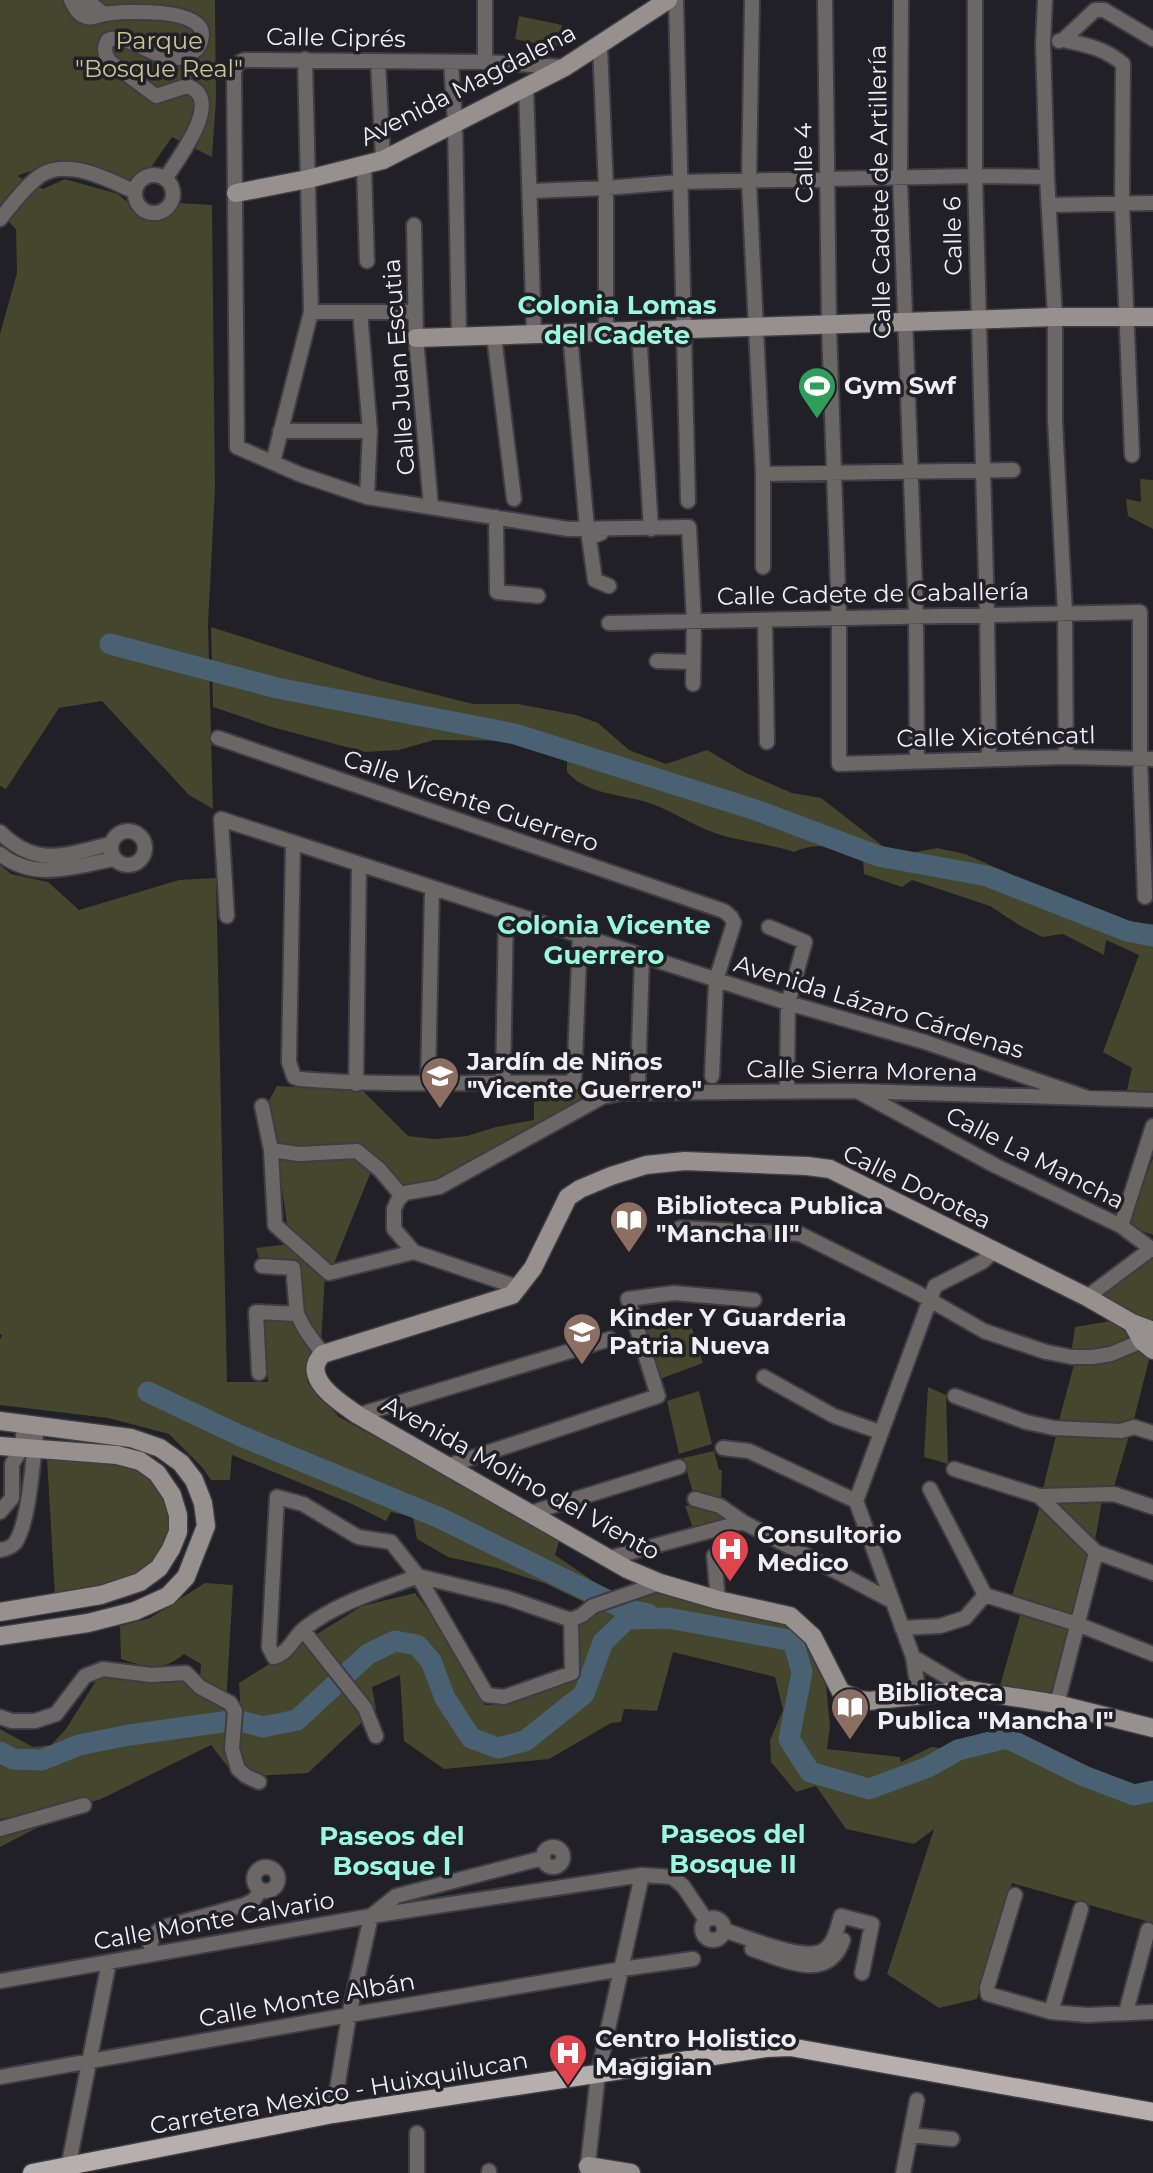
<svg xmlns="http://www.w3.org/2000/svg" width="1153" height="2173" font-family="Montserrat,sans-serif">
<rect width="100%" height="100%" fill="#202026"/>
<path fill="#44462d" d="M0 0H215L216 99 212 157 172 137 149 170 133 182C91 168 59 159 17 176L43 189 65 179 118 194 149 221 167 218 178 203 212 205 215 489 208 625 213 809 189 795 102 701 59 708 6 789 0 786V334L17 273 16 229 0 213Z
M519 16 562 25 557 48 515 39Z
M1140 479 1153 480V529L1128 516 1126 499 1141 502Z
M211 627 374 679 473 704H518L576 715 598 723 629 750 666 764 707 750 746 773 792 793 821 798 888 850 911 853 937 848 965 854 1115 920 1153 924V1092L1127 1090 1132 1068 1103 1052 1139 955 1106 940 1104 955 1063 934 1042 937 1019 925 990 906 912 880 902 887 864 874 863 858C843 847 815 841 794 852 768 843 741 842 715 833 691 825 670 809 646 802 619 794 586 794 567 772V761L522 741 434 740 399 750 365 752 272 727 213 707Z
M0 865 11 874 48 882 79 910 179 880 216 878 227 1382H268L263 1319 294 1322 314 1354 307 1382 339 1417 560 1538 555 1555 596 1583 584 1602 544 1583 497 1568 448 1557 417 1539 413 1517 391 1512 386 1521 352 1504 232 1455 230 1480H211L202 1467 169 1434 108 1418 0 1405V1340L2 1335 0 1334Z
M593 1083 591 1098 434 1185 402 1190 360 1148 294 1150 274 1146 266 1106 277 1086 362 1090 408 1136 434 1139 467 1136 496 1127 534 1120V1087L577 1089Z
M282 1154 356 1155 372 1169 333 1266 287 1224 278 1160Z
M1153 1158V1235L1126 1225Z
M289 1244 325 1274 321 1345 301 1312 294 1265 260 1262 256 1248Z
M1153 1254V1319L1151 1322 1138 1319 1099 1294Z
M687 1313 703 1363 657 1380 641 1322Z
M1111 1321 1130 1335C1113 1351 1094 1352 1071 1354L1075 1327Z
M1143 1346 1150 1356 1133 1423 1121 1428 1058 1424 1075 1361Z
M928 1387 946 1395 948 1464 924 1457Z
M699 1391 712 1444 679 1454 667 1401Z
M1057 1431 1077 1437 1129 1436 1113 1490 1042 1493Z
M714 1451 719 1470H722L721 1501 693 1493 683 1458Z
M47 1459C74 1461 107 1458 133 1467 150 1474 161 1490 166 1507 170 1520 169 1536 163 1549 159 1555 156 1562 152 1567 130 1588 83 1592 55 1596Z
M1103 1495 1094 1546 1047 1499Z
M1041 1503 1092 1553 1075 1619 1011 1599Z
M696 1504 719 1509 734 1521 694 1531 685 1506Z
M205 1583 233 1585 226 1705 241 1715 239 1683 362 1606 415 1593 447 1636 485 1705H503L575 1673 576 1627 596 1611 658 1590 778 1620 801 1636 826 1685 830 1726 827 1749 900 1757 901 1762 931 1747 958 1750 1007 1738 1084 1776 1134 1795 1153 1791V1923L1012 1883 977 1999 939 2008 887 1974 934 1829 914 1844 846 1829 816 1786 796 1792 771 1762 770 1740 783 1710 775 1677 673 1652 657 1711 624 1709 621 1722 611 1723 549 1759 444 1769 404 1741 400 1675 372 1687 376 1709 308 1773 256 1776 241 1784 211 1745 99 1800 0 1819V1729L33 1747 51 1745 66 1729 99 1676 178 1682 200 1680 201 1664 184 1654C161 1673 147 1667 121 1659L120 1626 150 1618Z
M1020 1615 1070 1631 1051 1695 1000 1686Z
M50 1821 0 1847V1834Z"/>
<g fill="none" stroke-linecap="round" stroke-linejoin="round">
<path stroke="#4a6073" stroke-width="21" d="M110 644 277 688 515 734 756 810 878 856 987 876 1127 931 1153 936
M148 1392 241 1436 440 1518 625 1609 648 1614
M0 1752 13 1759 42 1760 79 1745 129 1735 237 1720 263 1727 297 1720 368 1654 395 1641 417 1645 431 1661 445 1698 471 1738 498 1748 525 1741 584 1694 603 1642 627 1619 668 1618 793 1641 802 1672 789 1739 810 1772 869 1789 928 1767 958 1750 1007 1738 1084 1776 1134 1795 1153 1791"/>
<defs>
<path id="street" d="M71 0C74 6 77 13 84 16 92 20 97 15 105 14 123 11 203 7 202 35 201 51 187 59 172 58 152 57 125 32 108 40 103 49 105 53 109 61L156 96 187 86C226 98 177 160 165 179
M676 0 688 501
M752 0 749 182 763 474V567
M825 0 829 326 839 618V764L1066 757 1153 759
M901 0 900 178 916 617 917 760
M975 0V176L987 614 989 759
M1045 0 1043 44 1047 177 1055 317V421L1065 612 1066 757
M73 3H90L104 14
M1063 40C1086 45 1105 48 1123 64L1122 203 1132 455
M1059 41 1063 40 1095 10H1104L1153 39
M600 46 606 188V332
M378 62 383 160
M485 62V0
M451 63 455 122 459 337
M565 67 485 62 244 60 237 64 234 72 237 447 299 474 367 497 568 529 689 527 694 621 693 684
M526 87 534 334
M364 166 367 261
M135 194a19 19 0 1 1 38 0a19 19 0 1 1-38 0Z
M531 191 606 188 679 182 975 176 1047 177
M1049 205 1153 203
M0 219C12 205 25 186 41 175 68 158 110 180 135 192
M414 225 416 338 431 507
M311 312H415
M360 312 370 431 367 497
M639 331 651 529
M570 334 587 529
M494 336 514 499
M280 431H370
M273 462 311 312 305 59
M763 474 1013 470
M496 517 497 592 538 596
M601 531V533L589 538 595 580 609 586
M765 621 767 742
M609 623 1140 612V758L1145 897
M657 661 693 662
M218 738 724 911 731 917 734 923 716 980 712 1076
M111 848a17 17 0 1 1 34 0a17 17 0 1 1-34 0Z
M0 832C37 869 66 854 111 844
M293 843 289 1062 294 1077 300 1079C392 1087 483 1081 574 1083L580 935
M0 854C36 882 75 866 114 859
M227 916 221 819 788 1003 925 1042 1085 1097
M769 927 805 942 788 1003 787 1090
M503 1081 506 912
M638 1081 642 956
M356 1084 359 865
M428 1084 432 889
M859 1092 996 1166 1121 1226 1153 1250
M262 1106 271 1150 275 1225 329 1273 414 1252
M271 1150 299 1154 357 1151 380 1170 402 1196
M1121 1226 1153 1126
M680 1228 800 1234 916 1292 984 1331 1046 1352 1072 1357H1093L1111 1354 1142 1341 1149 1335
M262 1266 293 1268 297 1314 306 1331 323 1354
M520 1288 414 1252 394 1229V1209L398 1200 405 1193 439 1187 602 1097 622 1093 856 1091 1153 1100
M1087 1297 1151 1249
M259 1373 256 1312 297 1314
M764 1377 834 1416 880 1432
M955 1396 1026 1422 1054 1428 1121 1431 1134 1427 1153 1433
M358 1415 610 1339
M723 1448 749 1451 856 1501
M447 1466 658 1396 628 1299 674 1293 754 1300
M954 1469 1039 1496 1096 1552 1153 1573
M930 1489 985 1595
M1039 1496 1114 1494 1153 1507
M695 1499 720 1506 743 1522
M0 1512 12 1498V1464L22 1448 24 1425
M530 1513 679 1467
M0 1550C5 1549 11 1548 15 1543 30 1522 33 1454 37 1427
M714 1556 718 1600
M609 1558 743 1522 892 1601
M418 1576C379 1591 338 1602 305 1628 293 1638 289 1653 274 1657L269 1647 277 1497 303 1504 358 1537 391 1542 418 1576 487 1695 504 1697 572 1673 571 1620
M418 1576 508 1598 571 1620 582 1615 593 1606 660 1583
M985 1595 1077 1624 1153 1654
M902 1628 940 1626 965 1618 985 1595
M303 1630 365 1708 376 1736
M913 1657 919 1695
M969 1690 913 1657 856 1501 935 1286 982 1262 993 1252
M1057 1704 1096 1552
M0 1717 12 1721H35L56 1714 85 1676 103 1669 151 1675 186 1673 200 1687 230 1703 235 1711 232 1749 238 1769 246 1776 259 1782
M0 1829 84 1805
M543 1857a10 10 0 1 1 20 0a10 10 0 1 1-20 0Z
M254 1879a12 12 0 1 1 24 0a12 12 0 1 1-24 0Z
M1015 1895 987 1988 988 1994 1051 2012 1087 2015 1153 2012
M702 1929a11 11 0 1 1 22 0a11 11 0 1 1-22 0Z
M724 1930C746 1937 806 1963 824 1950 835 1943 837 1928 841 1916L872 1924 862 1973
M752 1949C782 1959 828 1984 843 1940
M154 1954 150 1944 154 1935 161 1928 244 1905 253 1901 261 1890
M0 1981 371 1916 642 1875 672 1877 683 1886 706 1920
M1051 2012 1081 1909
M1126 2012 1148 1930
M0 2077 349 2015 622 1969 693 1959
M333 2114 349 2015 371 1916 396 1896 543 1858
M910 2135 952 2139
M489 2171V2173
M67 2173 109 1962
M417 2173V2133
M587 2173 598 2074 642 1875
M903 2173 917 2100"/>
<path id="secondary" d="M236 193 308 179 383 160 565 67 668 0
M416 338 1055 317H1153
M1132 1323 1142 1341 1153 1350
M1153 1331 1132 1323 1087 1297 830 1169 807 1166 685 1161 646 1165 611 1176 580 1189 568 1197 533 1268 512 1295 323 1354C298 1377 342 1404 358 1415L627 1569 660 1583 718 1600 790 1616 813 1637 841 1692 860 1700 869 1701 969 1690 1057 1704 1153 1728
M0 1421 131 1438 160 1448 181 1463 194 1480 203 1503 206 1526 186 1577 168 1596 135 1611 88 1623 0 1636
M0 1446 117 1455 140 1461 157 1473 172 1495 178 1515V1532L171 1549 159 1568 140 1582 101 1595 0 1612
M588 2166 631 2173"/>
<path id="primary" d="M32 2173 333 2114 766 2048 790 2047 1153 2112"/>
</defs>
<use href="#street" stroke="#3d3d43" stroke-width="18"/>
<use href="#secondary" stroke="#3d3d43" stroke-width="21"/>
<use href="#primary" stroke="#3d3d43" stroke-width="21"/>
<use href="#street" stroke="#6b6767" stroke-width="14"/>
<use href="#secondary" stroke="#96908e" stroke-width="18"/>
<use href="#primary" stroke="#b7afad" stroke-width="18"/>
</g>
<defs>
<symbol id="stadium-pin" viewBox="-11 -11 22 30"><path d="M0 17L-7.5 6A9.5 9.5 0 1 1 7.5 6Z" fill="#2e9e5b" stroke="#202026"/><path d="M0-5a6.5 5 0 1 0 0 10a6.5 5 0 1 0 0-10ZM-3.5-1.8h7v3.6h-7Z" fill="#fff"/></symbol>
<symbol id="school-pin" viewBox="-11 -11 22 30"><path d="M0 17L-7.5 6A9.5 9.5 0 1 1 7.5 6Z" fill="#8d6e63" stroke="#202026"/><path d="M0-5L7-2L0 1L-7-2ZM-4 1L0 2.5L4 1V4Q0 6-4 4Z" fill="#fff"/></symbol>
<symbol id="library-pin" viewBox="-11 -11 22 30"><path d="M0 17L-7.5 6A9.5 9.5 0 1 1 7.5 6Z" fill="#8d6e63" stroke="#202026"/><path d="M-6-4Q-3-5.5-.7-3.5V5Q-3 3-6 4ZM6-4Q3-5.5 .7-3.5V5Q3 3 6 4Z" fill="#fff"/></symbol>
<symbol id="hospital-pin" viewBox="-11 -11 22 30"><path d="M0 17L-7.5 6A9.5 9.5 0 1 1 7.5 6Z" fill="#e0444e" stroke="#202026"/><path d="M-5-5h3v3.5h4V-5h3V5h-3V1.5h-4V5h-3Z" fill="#fff"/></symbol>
</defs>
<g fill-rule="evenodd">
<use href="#stadium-pin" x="795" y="364" width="44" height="60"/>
<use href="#school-pin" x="418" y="1054" width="44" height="60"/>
<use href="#library-pin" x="607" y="1198" width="44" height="60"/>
<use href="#school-pin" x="560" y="1310" width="44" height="60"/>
<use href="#hospital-pin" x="708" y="1527" width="44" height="60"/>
<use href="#library-pin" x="828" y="1685" width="44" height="60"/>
<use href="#hospital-pin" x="546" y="2031" width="44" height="60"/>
</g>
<g text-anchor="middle" stroke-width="7" stroke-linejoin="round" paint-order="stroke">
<g font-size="24" fill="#efeff3" stroke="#202026">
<text transform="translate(336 38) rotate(1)" y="8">Calle Ciprés</text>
<text transform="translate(468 85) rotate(-27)" y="8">Avenida Magdalena</text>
<text transform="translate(804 163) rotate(-91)" y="8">Calle 4</text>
<text transform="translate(880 192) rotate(-91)" y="8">Calle Cadete de Artillería</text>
<text transform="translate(953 236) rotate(-91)" y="8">Calle 6</text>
<text transform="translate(399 367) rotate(-94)" y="8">Calle Juan Escutia</text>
<text transform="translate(873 594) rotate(-1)" y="8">Calle Cadete de Caballería</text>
<text transform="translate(996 737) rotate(-1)" y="8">Calle Xicoténcatl</text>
<text transform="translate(471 801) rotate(19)" y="8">Calle Vicente Guerrero</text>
<text transform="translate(879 1007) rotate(17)" y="8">Avenida Lázaro Cárdenas</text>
<text transform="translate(862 1071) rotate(1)" y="8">Calle Sierra Morena</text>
<text transform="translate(1035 1158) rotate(27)" y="8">Calle La Mancha</text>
<text transform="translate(917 1187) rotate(26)" y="8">Calle Dorotea</text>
<text transform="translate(521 1478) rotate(29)" y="8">Avenida Molino del Viento</text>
<text transform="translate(214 1921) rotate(-10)" y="8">Calle Monte Calvario</text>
<text transform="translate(307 2000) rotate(-10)" y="8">Calle Monte Albán</text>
<text transform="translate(339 2093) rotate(-10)" y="8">Carretera Mexico - Huixquilucan</text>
</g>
<g font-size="24" fill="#c4c792" stroke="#202026">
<text x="159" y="49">Parque<tspan x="159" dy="28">"Bosque Real"</tspan></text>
</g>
<g font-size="24" font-weight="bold" fill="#efeff3" stroke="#202026" text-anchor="start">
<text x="844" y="394">Gym Swf</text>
<text x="467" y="1070">Jardín de Niños<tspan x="467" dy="28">"Vicente Guerrero"</tspan></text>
<text x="656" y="1214">Biblioteca Publica<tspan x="656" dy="28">"Mancha II"</tspan></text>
<text x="609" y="1326">Kinder Y Guarderia<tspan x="609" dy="28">Patria Nueva</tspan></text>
<text x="757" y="1543">Consultorio<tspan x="757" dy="28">Medico</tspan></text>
<text x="877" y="1701">Biblioteca<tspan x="877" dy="28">Publica "Mancha I"</tspan></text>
<text x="595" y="2047">Centro Holistico<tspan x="595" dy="28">Magigian</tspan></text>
</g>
<g font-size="26" font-weight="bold" fill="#9af9dc" stroke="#202026">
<text x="617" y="314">Colonia Lomas<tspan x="617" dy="30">del Cadete</tspan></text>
<text x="604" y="934">Colonia Vicente<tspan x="604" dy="30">Guerrero</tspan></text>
<text x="733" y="1843">Paseos del<tspan x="733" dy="30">Bosque II</tspan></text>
<text x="392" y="1845">Paseos del<tspan x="392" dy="30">Bosque I</tspan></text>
</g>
</g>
</svg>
